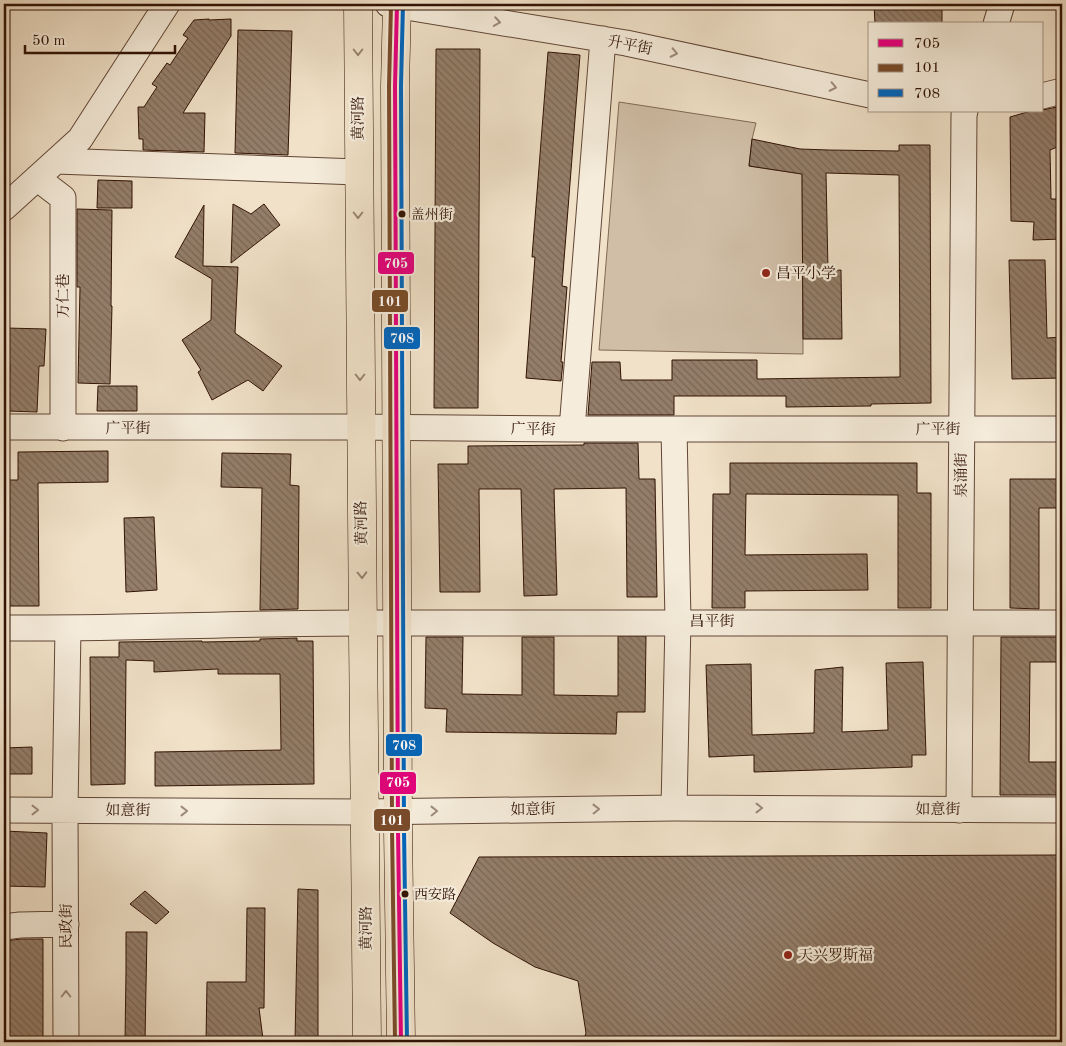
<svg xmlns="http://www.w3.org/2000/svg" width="1066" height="1046" font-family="'Old Standard TT','Noto Serif SC',serif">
<defs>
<pattern id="building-back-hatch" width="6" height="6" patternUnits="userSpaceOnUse" patternTransform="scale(1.25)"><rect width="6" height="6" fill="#947e6a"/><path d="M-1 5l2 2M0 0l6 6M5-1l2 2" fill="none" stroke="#796655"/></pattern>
</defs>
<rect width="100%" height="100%" fill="#f0e1c8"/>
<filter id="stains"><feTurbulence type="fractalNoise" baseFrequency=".004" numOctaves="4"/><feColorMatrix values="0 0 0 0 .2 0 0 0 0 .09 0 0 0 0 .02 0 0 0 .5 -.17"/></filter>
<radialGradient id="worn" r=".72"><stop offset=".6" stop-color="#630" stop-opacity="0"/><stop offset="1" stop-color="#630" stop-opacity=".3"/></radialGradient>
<path fill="#d0bea7" stroke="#806856" d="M619 102 756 123 752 139 749 166 802 174 803 354 599 350Z"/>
<path fill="url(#building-back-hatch)" stroke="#311305" d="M874 4H942V24H875Z
M209 19V20L231 19V36L183 113H205L204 152 143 150V139H139L138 107H144L157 87 152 84 167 63 170 65 188 38 183 35 194 20Z
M238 30 292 31 288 155 235 153Z
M436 49H480L478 408H434Z
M548 52 580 55 562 286 567 287 561 362H563L561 381 526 378 535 257H532Z
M1062 106V145L1050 150 1051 199H1062V239L1033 240 1034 222 1011 221 1010 117 1031 111H1042V110Z
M752 139 800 149 829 150 899 151V145H930L931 403 871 404V406L786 407V396H674V415H588L592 362H620L621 380H672V360H757V379L900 377 899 175 826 173 828 271 841 270 842 339H803L802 174 749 166Z
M98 180 132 181V208H97Z
M233 204 251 214 264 204 280 225 231 263Z
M204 205 203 266 238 267 235 333 282 366 263 391 248 380 212 400 198 372 201 370 182 340 211 320 212 279 175 257Z
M77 209 112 210 111 306H112L110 384 78 383 80 287H77Z
M1009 260H1045L1047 338 1062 337V378L1012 379Z
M6 328 46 329 44 366H39L37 412 8 411 10 365H5Z
M98 386H137V411H97Z
M584 443H638L639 479H655L657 597H627L626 488 554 489 557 595 524 596 521 489H479L480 592H440L438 464H468V446L584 445Z
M108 451V482L38 483 39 606H4V480H18V452Z
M222 453 291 454 290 485 299 486 298 609 260 610 262 488 221 487Z
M730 463H917V493H931V608H898V495L746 494 745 555 867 554 868 590 745 591V608H712L713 494H730Z
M1010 479H1062V508H1039V609L1010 608Z
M154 517 157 590 126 592 124 518Z
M618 636H646L645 712H617L616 734 446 732 447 709 425 708 426 637H463L462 694 522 695V637H554V695L618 696Z
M1001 637H1062V662H1030L1029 762H1062V795H1000Z
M297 638V641H313L314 784 155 786V752L281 750 280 674H218V669L154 672V661L126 660 125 784 91 785 90 657H119V642L202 641V642L260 641V639Z
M923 662 926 755H912V767L754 772V755L709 757 706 665 751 664 752 735 814 733 815 670 843 667 842 732 888 730 886 663Z
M32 747V774H4V748Z
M4 831 47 833 45 887 4 886Z
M1062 855V1042H583L586 1033 578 981 535 967 493 943 450 913 479 857Z
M298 889 318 890V1042H295Z
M145 891 169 912 156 924 130 904Z
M247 908H265L264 1008H259L263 1039 228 1038V1042H206L207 982H246Z
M126 932H147L145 1042H125L126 971Z
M21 939H43V1042H4V941Z"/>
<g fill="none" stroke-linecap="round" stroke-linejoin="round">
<defs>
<path id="minor" d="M388 4 626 43 870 95
M996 24 1002 4
M1042 96 1062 91
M56 161 358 172
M37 178 63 198V428
M4 208 80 139 167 4
M4 427H353L572 429H1062
M572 429 603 39
M674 429 678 621 674 808
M4 628C124 629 245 623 365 623 598 621 830 622 1062 623
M4 810 365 812 674 808 1062 810
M959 810 964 115 965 111
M4 927 20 925 66 924
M66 1042 65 810 68 628"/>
<path id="major" d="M358 4C358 350 365 696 367 1042
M397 4 395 86 398 829 401 1042"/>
</defs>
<use href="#minor" stroke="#614636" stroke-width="27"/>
<use href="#major" stroke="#311305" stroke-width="29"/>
<use href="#minor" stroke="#f5ecdb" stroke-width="25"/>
<use href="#major" stroke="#f0e1c8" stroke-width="28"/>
<defs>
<path id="bus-1" d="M397 4 395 86 398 829 401 1042"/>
<path id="bus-2" d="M391 4 389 86 392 829 395 1042"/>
<path id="bus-3" d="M403 4 401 86 404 829 407 1042"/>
</defs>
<use href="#bus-1" stroke="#f5ecdb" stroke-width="8"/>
<use href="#bus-2" stroke="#f5ecdb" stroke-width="8"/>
<use href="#bus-3" stroke="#f5ecdb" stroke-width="8"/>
<use href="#bus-1" stroke="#e5007d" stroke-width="4"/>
<use href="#bus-2" stroke="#7a4b2a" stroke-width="4"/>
<use href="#bus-3" stroke="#0065bd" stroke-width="4"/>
</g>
<defs><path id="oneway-chevron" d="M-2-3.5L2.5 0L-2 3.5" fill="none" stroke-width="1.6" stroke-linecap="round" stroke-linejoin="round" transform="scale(1.25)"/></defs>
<g stroke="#9d8a7b">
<use href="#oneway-chevron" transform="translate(497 22) rotate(9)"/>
<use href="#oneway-chevron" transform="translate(674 53) rotate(12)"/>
<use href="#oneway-chevron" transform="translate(833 87) rotate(12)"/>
<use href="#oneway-chevron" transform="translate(759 808)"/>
<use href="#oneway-chevron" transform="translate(596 809) rotate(-1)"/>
<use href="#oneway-chevron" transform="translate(35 810)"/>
<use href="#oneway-chevron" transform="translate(184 811)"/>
<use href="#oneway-chevron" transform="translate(434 811) rotate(-1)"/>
<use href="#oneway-chevron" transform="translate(66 994) rotate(-90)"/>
</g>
<g stroke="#9a8470">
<use href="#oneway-chevron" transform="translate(358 52) rotate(90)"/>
<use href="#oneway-chevron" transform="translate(358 215) rotate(90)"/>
<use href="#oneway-chevron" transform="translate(360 377) rotate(90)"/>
<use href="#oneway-chevron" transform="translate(362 575) rotate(89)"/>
</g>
<g fill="#311305" stroke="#f5ecdb" stroke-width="2">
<circle cx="402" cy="214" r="4.5"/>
<circle cx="405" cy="894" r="4.5"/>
</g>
<g fill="#8f2418" stroke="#f5ecdb" stroke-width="2">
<circle cx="766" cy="273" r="5"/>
<circle cx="788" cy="955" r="5"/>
</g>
<g text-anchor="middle" stroke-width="4.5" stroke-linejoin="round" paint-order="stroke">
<g font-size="14" fill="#311305" stroke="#f5ecdb" text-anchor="start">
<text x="411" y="219">盖州街</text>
<text x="414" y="899">西安路</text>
</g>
<g font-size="15" fill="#311305" stroke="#f5ecdb">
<text transform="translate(630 45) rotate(11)" y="5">升平街</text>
<text transform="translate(358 118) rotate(-90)" y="5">黄河路</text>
<text transform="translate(63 296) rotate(-90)" y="5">万仁巷</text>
<text x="128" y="433">广平街</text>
<text transform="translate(533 429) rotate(1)" y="5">广平街</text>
<text x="938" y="434">广平街</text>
<text transform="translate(961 475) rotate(-90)" y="5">泉涌街</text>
<text transform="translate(361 523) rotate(-91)" y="5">黄河路</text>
<text x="712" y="626">昌平街</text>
<text transform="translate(533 809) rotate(-1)" y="5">如意街</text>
<text x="938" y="814">如意街</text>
<text x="128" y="815">如意街</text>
<text transform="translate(66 926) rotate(-90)" y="5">民政街</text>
<text transform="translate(366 928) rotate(-90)" y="5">黄河路</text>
</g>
<g font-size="15" fill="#311305" stroke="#f5ecdb" text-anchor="start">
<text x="776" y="278">昌平小学</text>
<text x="798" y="960">天兴罗斯福</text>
</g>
</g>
<g stroke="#f5ecdb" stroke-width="2">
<rect x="377" y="251" width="38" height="24" rx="5" fill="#e5007d"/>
<rect x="371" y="289" width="38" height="24" rx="5" fill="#7a4b2a"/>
<rect x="383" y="326" width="38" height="24" rx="5" fill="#0065bd"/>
<rect x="385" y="733" width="38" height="24" rx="5" fill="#0065bd"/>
<rect x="379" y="771" width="38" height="24" rx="5" fill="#e5007d"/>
<rect x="373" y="808" width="38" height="24" rx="5" fill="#7a4b2a"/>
</g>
<g font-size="14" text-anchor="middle" font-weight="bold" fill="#fff">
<text x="396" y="268">705</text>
<text x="390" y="306">101</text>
<text x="402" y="343">708</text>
<text x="404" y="750">708</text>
<text x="398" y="787">705</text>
<text x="392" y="825">101</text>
</g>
<rect width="1066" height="1046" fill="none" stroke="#f0e1c8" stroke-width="20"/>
<rect x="5" y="5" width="1056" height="1036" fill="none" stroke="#311305" stroke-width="2.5"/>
<rect x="10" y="10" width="1046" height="1026" fill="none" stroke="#311305"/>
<rect x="868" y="22" width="175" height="90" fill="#f5ecdb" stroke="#a79585"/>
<rect x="878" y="39" width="25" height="8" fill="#e5007d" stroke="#a79585"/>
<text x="914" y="48" font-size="15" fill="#311305">705</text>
<rect x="878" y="64" width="25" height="8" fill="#7a4b2a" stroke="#a79585"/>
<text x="914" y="72" font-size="15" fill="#311305">101</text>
<rect x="878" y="89" width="25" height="8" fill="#0065bd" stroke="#a79585"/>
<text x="914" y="98" font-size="15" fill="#311305">708</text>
<path d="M25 45v8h150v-8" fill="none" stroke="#311305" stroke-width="2.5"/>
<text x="32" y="45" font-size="15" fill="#311305" stroke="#f5ecdb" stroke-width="4" paint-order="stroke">50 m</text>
<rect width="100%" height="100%" filter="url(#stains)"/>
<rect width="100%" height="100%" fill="url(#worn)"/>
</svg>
